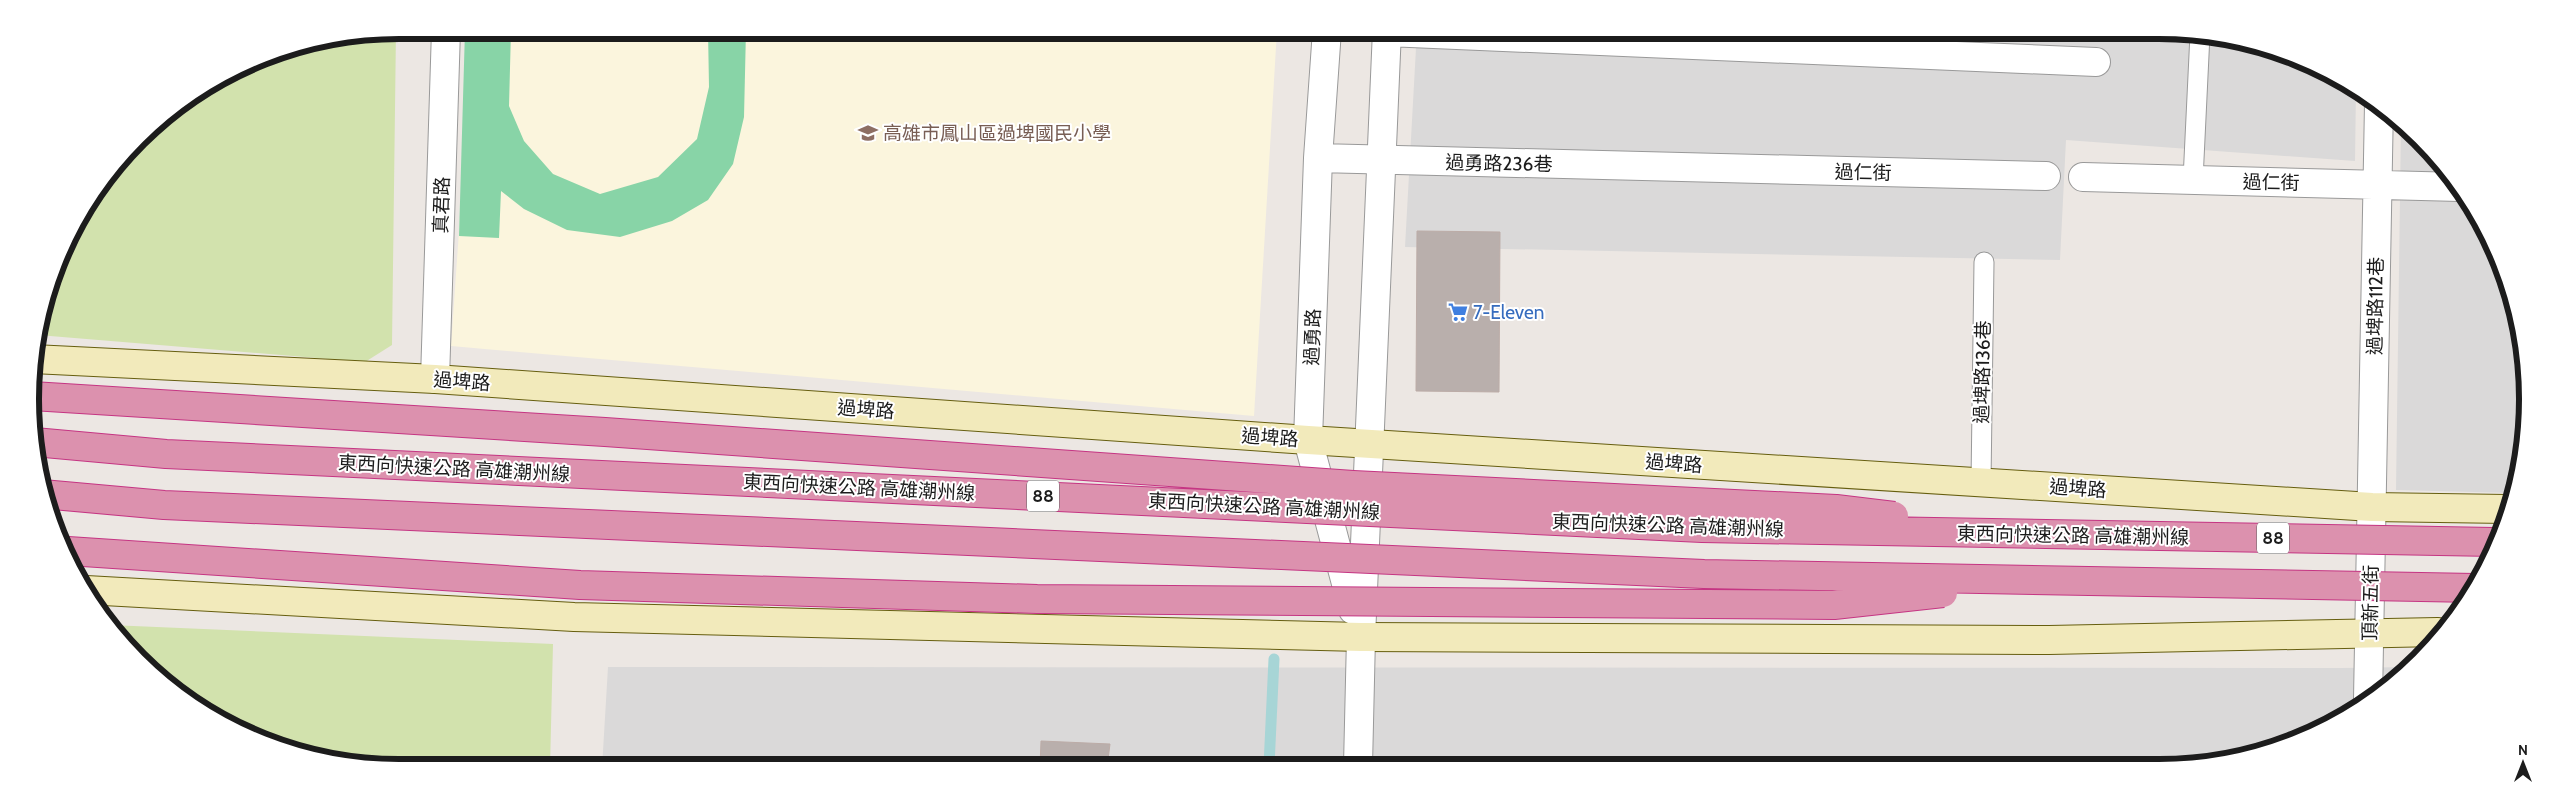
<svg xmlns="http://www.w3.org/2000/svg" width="2558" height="798" font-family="Cabin,'Noto Sans TC',sans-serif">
<rect width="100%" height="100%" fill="#ece7e3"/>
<path fill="#dad9d9" d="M1417 30H2159L2231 37 2300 58 2356 88 2355 161 2066 140 2060 260 1405 247Z
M2401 123 2420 138 2466 194 2500 258 2521 327 2528 399 2521 471 2513 493 2396 490Z
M608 667 2341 668 2410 667 2403 676 2322 730 2207 765 602 768Z"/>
<path fill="#fbf5dd" d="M473 30H1277L1254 416 451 346Z"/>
<path fill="#d2e2ad" d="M396 30 392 345 365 362 38 335 68 236 106 174 155 122 258 58 327 37Z
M110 625 553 644 550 768H399L327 761 258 740 194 706 138 660Z"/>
<path fill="#88d4a7" d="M465 30H511L509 106 524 141 553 174 600 194 658 177 697 139 709 87 708 30H746L744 117 733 164 708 200 672 221 620 237 567 230 524 209 501 191 499 238 459 236Z"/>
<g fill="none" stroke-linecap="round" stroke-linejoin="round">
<path stroke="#a7d5d6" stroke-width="11" d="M1269 766 1274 659"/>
</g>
<path fill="#b9afac" stroke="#bcaca7" d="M1417 231 1500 232 1499 392 1416 391Z
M1041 741 1110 744 1107 767H1040Z"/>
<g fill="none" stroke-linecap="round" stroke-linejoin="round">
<defs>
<path id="lane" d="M2193 180 2200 34
M1981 482 1984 262"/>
<path id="street" d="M1327 30 1318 158 1308 440 1353 610
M1387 32 2096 62
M1318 158 2046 176
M2083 177 2460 187
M435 379 446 30
M2368 699 2379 104
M1358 766 1361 637 1387 30"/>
<path id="secondary" d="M33 359 435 379 1308 440 2372 507 2507 509
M86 590 574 617 1361 637 2049 640 2438 632"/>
</defs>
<use href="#lane" stroke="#999" stroke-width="21"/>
<use href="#street" stroke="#999" stroke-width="30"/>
<use href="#secondary" stroke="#665e0f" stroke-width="30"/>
<use href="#lane" stroke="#fff" stroke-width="19"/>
<use href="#street" stroke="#fff" stroke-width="28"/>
<use href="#secondary" stroke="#f2eabb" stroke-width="28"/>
<defs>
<path id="highway-bridge" d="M32 396 605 432 1353 485 1836 509 1894 516
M34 442 166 454 1702 528 2494 542
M42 494 164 505 1704 574 2475 588
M68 551 580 585 1037 599 1834 605 1943 593"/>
</defs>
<use href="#highway-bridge" stroke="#c53583" stroke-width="30" stroke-linecap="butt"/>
<use href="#highway-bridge" stroke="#dc91ae" stroke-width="28"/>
</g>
<defs>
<symbol id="school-bare" viewBox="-9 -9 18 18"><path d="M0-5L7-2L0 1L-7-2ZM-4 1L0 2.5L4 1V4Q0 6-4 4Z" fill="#8d6e63" stroke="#fff" stroke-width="2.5" paint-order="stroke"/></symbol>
<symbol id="supermarket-bare" viewBox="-9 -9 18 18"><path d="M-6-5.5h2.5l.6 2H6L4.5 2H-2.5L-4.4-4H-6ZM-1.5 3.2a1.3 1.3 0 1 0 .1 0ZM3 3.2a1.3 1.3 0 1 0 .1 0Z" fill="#3f7fe0" stroke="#fff" stroke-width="2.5" paint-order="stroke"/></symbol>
</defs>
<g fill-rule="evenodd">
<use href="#school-bare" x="854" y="119" width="28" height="28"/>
<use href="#supermarket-bare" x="1444" y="298" width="28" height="28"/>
</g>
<g text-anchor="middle" stroke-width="4" stroke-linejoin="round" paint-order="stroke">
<g fill="#fff" stroke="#606060" stroke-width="1">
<rect x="1027" y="480.5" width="32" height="31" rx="4"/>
<rect x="2257" y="522.5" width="32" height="31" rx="4"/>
</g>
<g font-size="18" font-weight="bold" fill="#1c1c1c">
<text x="1043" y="502">88</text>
<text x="2273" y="544">88</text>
</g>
<g font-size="19" fill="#785e54" stroke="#fff" text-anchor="start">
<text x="883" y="140">高雄市鳳山區過埤國民小學</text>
</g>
<g font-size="19" fill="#1c1c1c" stroke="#fff">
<text transform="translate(1499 163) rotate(1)" y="7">過勇路236巷</text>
<text transform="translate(1863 172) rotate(1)" y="7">過仁街</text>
<text transform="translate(2271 182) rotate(1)" y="7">過仁街</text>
<text transform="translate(441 205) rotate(-88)" y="7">真君路</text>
<text transform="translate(2375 306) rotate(-89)" y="7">過埤路112巷</text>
<text transform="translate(1312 337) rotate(-88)" y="7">過勇路</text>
<text transform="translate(1982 372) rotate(-89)" y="7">過埤路136巷</text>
<text transform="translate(462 381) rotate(4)" y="7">過埤路</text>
<text transform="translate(866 409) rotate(4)" y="7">過埤路</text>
<text transform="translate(1270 437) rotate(4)" y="7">過埤路</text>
<text transform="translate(1674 463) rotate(4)" y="7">過埤路</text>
<text transform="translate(454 468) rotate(3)" y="7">東西向快速公路 高雄潮州線</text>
<text transform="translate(859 487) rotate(3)" y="7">東西向快速公路 高雄潮州線</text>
<text transform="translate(2078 488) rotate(4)" y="7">過埤路</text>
<text transform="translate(1264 506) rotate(3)" y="7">東西向快速公路 高雄潮州線</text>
<text transform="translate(1668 525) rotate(2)" y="7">東西向快速公路 高雄潮州線</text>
<text transform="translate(2073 535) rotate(1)" y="7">東西向快速公路 高雄潮州線</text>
<text transform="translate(2370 603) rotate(-89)" y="7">頂新五街</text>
</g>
<g font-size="19" fill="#366cbe" stroke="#fff" text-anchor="start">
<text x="1473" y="319">7-Eleven</text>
</g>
</g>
<path d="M0 0H2558V798H0ZM399 39H2159A360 360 0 0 1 2519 399V399A360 360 0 0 1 2159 759H399A360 360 0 0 1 39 399V399A360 360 0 0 1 399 39Z" fill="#fff" fill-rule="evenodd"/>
<path fill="none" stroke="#1c1c1c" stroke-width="6" d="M399 39H2159A360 360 0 0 1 2519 399V399A360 360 0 0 1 2159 759H399A360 360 0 0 1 39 399V399A360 360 0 0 1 399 39Z"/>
<g transform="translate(2523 763)" stroke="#ffffff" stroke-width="4" paint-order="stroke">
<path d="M0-4L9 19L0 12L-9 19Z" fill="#1c1c1c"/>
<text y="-8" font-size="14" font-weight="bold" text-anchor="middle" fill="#1c1c1c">N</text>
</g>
</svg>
